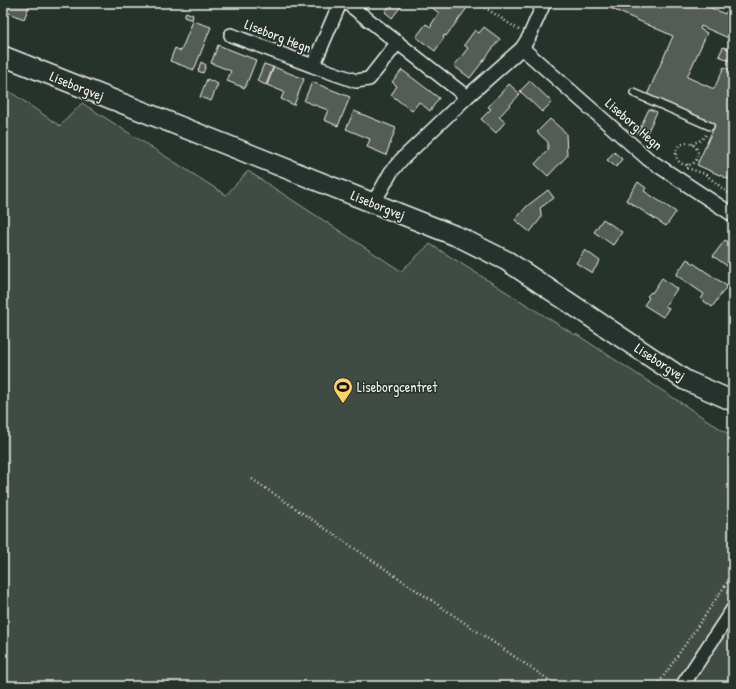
<svg xmlns="http://www.w3.org/2000/svg" width="736" height="689" font-family="'Patrick Hand',sans-serif">
<rect width="100%" height="100%" fill="#26332d"/>
<filter id="ink" filterUnits="userSpaceOnUse"><feTurbulence type="fractalNoise" baseFrequency=".025" numOctaves="2"/><feDisplacementMap in="SourceGraphic" scale="8" xChannelSelector="R" yChannelSelector="G"/><feConvolveMatrix kernelMatrix="1 2 1 2 8 2 1 2 1" color-interpolation-filters="sRGB"/></filter>
<g filter="url(#ink)">
<path fill="#414b45" stroke="#9a9e96" d="M3 87 60 126 82 103 226 195 248 171 401 271 430 244 575 335 576 334 733 437V686H3Z"/>
<path fill="#525c55" stroke="#f4f1e8" d="M3 3H28L30 4 24 19 3 11Z
M392 3H399L402 5 392 18 385 12Z
M434 3H461L467 8 446 36 444 35 443 37 444 38 435 51 416 37 426 24 431 27 432 26 431 25 439 13 431 7Z
M599 3H652L655 4 656 3H700L725 14 727 11 733 14V40L701 26 700 29 707 33 687 77 714 89 724 67 733 71V181L697 165 715 125 647 95 673 36Z
M186 12 193 15 192 20 184 17Z
M193 21 211 27 194 70 170 61 175 48 181 51Z
M484 27 500 39 470 78 454 66 468 48 464 45 475 30 479 33Z
M218 45 256 60 245 88 227 81 231 71 211 63Z
M733 46V62L719 56 723 47 731 50Z
M201 62 206 65 203 73 198 71Z
M264 64 273 67 266 85 257 81Z
M274 67 304 79 294 105 281 99 284 92 267 85Z
M402 70 439 98 430 111 419 102 412 111 391 95 397 86 392 82Z
M207 79 218 84 211 101 200 97Z
M530 81 552 102 542 112 520 91Z
M312 82 350 97 338 126 324 120 328 110 304 101Z
M509 84 520 94 499 117 505 122 496 133 481 119 491 109 488 107Z
M649 109 657 112 645 137 637 134Z
M354 111 396 128 386 155 367 147 370 139 346 129Z
M550 119 566 133 567 156 548 176 535 164 548 150V142L537 132Z
M614 152 622 159 616 167 607 160Z
M638 182 646 188 644 191 676 212 666 226 626 200Z
M548 190 554 198 540 208 541 213V218L530 232 515 220 527 206Z
M603 219 622 232 613 245 594 232Z
M725 240 733 245V270L713 256Z
M585 250 600 261 592 273 576 263Z
M687 259 727 286 712 307 701 299 704 294 676 275Z
M662 278 677 289 665 306 669 308 663 317 644 305 649 298 647 296 651 292 652 293Z"/>
<g fill="none" stroke-linecap="round" stroke-linejoin="round">
<defs>
<path id="lane" d="M634 93 710 126"/>
<path id="street" d="M340 3 313 66 356 81 369 79 398 42
M347 3 467 97
M231 35 313 66
M522 48 648 159 733 215
M373 202 381 190 391 172 401 160 467 97 522 48 529 37 544 3
M682 686 733 609"/>
<path id="secondary" d="M3 56 461 238 507 261 685 380 733 401"/>
</defs>
<use href="#lane" stroke="#f4f1e8" stroke-width="10"/>
<use href="#street" stroke="#f4f1e8" stroke-width="16"/>
<use href="#secondary" stroke="#f4f1e8" stroke-width="22"/>
<path stroke="#f4f1e8" stroke-width="2.5" stroke-dasharray="1 3" stroke-linecap="butt" d="M478 3 519 30
M676 154a11 11 0 1 1 22 0a11 11 0 1 1-22 0Z
M692 144 701 140 706 135
M687 164V168L705 174 733 197
M252 479 558 686
M657 686 733 574"/>
<use href="#lane" stroke="#26332d" stroke-width="7"/>
<use href="#street" stroke="#26332d" stroke-width="13"/>
<use href="#secondary" stroke="#26332d" stroke-width="19"/>
</g>
</g>
<defs>
<symbol id="stadium-pin" viewBox="-11 -11 22 30"><path d="M0 17L-7.5 6A9.5 9.5 0 1 1 7.5 6Z" fill="#ffd166" stroke="#26332d"/><path d="M0-5a6.5 5 0 1 0 0 10a6.5 5 0 1 0 0-10ZM-3.5-1.8h7v3.6h-7Z" fill="#111"/></symbol>
</defs>
<g fill-rule="evenodd">
<use href="#stadium-pin" x="332" y="376" width="22" height="30"/>
</g>
<g text-anchor="middle" stroke-width="3" stroke-linejoin="round" paint-order="stroke">
<g font-size="14" fill="#f4f1e8" stroke="#26332d">
<text transform="translate(278 36) rotate(21)" y="5">Liseborg Hegn</text>
<text transform="translate(77 86) rotate(22)" y="5">Liseborgvej</text>
<text transform="translate(634 124) rotate(41)" y="5">Liseborg Hegn</text>
<text transform="translate(378 205) rotate(22)" y="5">Liseborgvej</text>
<text transform="translate(660 362) rotate(33)" y="5">Liseborgvej</text>
</g>
<g font-size="14" fill="#f4f1e8" stroke="#26332d" text-anchor="start">
<text x="357" y="392">Liseborgcentret</text>
</g>
</g>
<rect width="736" height="689" fill="none" stroke="#26332d" stroke-width="16"/>
<rect x="8" y="8" width="720" height="673" fill="none" stroke="#f4f1e8" stroke-width="1.5" filter="url(#ink)"/>
</svg>
